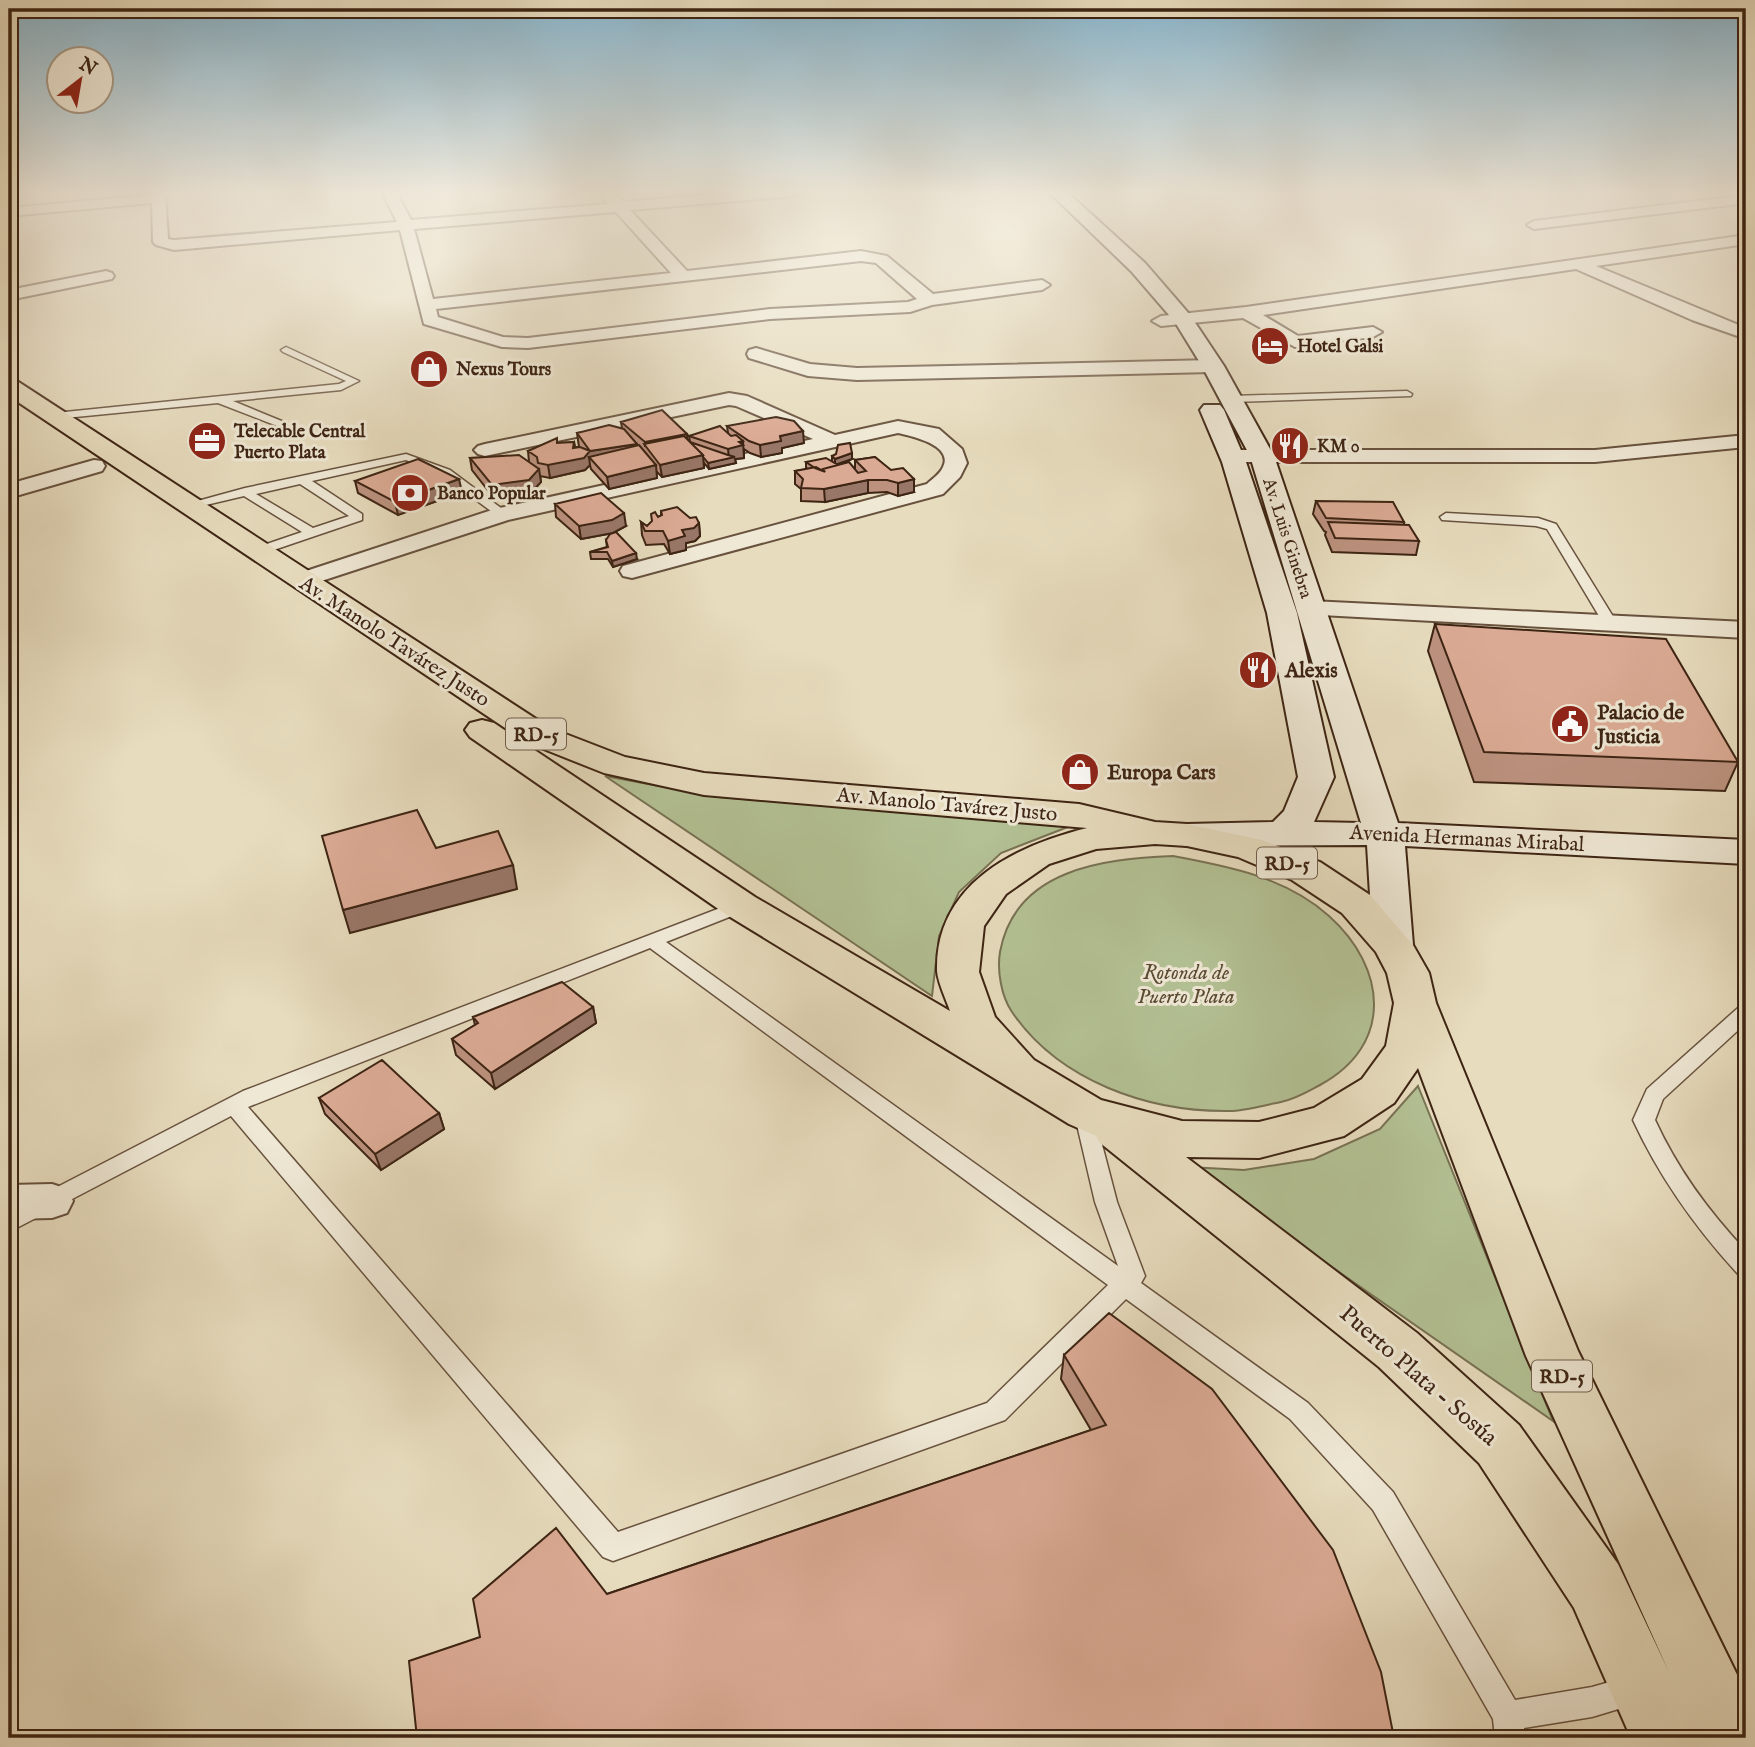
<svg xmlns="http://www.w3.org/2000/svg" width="1755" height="1747" font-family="'IM FELL English',serif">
<rect width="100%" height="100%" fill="#e7dcbe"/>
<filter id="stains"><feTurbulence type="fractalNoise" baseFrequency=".00286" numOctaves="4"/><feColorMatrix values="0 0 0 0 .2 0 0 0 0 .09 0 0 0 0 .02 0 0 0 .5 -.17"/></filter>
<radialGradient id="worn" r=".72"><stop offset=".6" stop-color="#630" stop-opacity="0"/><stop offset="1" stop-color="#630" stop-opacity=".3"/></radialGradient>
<path fill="#b3c194" stroke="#787254" stroke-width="2" d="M605 776 718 797 1073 825 1001 853 959 892 939 936 932 996Z
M1173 856C1227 866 1286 877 1329 916 1387 968 1394 1045 1320 1085 1307 1092 1296 1099 1281 1102 1265 1105 1246 1111 1229 1111 1148 1112 1059 1081 1012 1012 1001 996 997 970 1000 952 1015 869 1103 859 1173 856Z
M1418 1086 1553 1421 1188 1167 1244 1170 1314 1159 1380 1129Z"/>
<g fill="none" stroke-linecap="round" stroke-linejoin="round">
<defs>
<path id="lane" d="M286 347 359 381 341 390 233 401 284 422 285 424 280 427 218 403 55 419 50 416 55 413 339 384 346 381 283 352 281 350Z
M1407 391 1412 394 1411 396 1231 402 1226 399 1231 396Z
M406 454 450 470 509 514 499 517 442 475 406 460 312 481 362 514V520L259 555 253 551 255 548 302 532 244 496 189 509 183 505 245 488ZM300 484 349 516 313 528 256 494Z
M1446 513 1538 518 1556 524 1617 623 1615 626H1605L1547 529 1536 526 1442 520 1440 517Z
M741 900 747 902 750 906 747 910 666 942 1118 1266 1095 1202 1074 1112 1078 1106 1085 1104 1092 1106 1117 1202 1145 1276 1141 1283 1308 1403 1393 1492 1515 1700 1592 1687 1634 1675 1645 1679 1649 1690 1645 1701 1592 1717 1524 1728 1525 1738H1495L1493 1719 1373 1510 1290 1419 1126 1299 1005 1420 613 1561 603 1557 231 1116 9 1232V1212L243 1091ZM650 948 1108 1285 987 1403 618 1532 248 1107Z
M1746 1005V1023L1663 1099 1655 1120C1678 1170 1709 1212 1746 1251V1277L1738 1274C1695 1227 1660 1178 1633 1120L1647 1089 1739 1007Z"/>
<path id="street" d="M151 192H165L168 239 174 240 397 222 382 192H396L411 220 608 204 602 196 608 192 614 193 623 202 744 192H802L795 196 630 210 687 271 861 251 887 256 933 294 1042 280 1050 285 1042 290 932 305 910 312 770 319 528 348 502 347 424 324 400 230 174 250 156 245 153 242 152 203 9 216V208L151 195ZM616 212 671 273 433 299 414 229ZM861 261 876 263 917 299 908 302 770 309 528 338 503 337 438 317 436 309Z
M1746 195V203L1534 229 1527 225 1534 221Z
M1746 235V244L1596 266 1746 328V339L1692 320 1576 269 1263 315 1298 336 1373 327 1382 332 1373 337 1295 347 1243 318 1161 326 1152 321 1161 316 1246 307Z
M106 271 112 273 114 276 112 279 9 300V290Z
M756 348 810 364 857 368 1213 360 1222 366 1213 372 857 380 808 376 749 358 747 354 749 350Z
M729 393 747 396 835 435 898 421 939 429 962 449 967 463 960 477 943 494 632 578 623 576 620 571 623 566 927 484C932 479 940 474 943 467 954 445 911 436 898 433L508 520 303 587 294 585 291 580 294 575 495 509 813 439 736 406 729 405 485 456 478 454 474 450 478 446 485 444Z
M1746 435V447L1595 462H1231L1223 461 1220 456 1223 451 1231 450H1595Z
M94 460 102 461 105 466 102 471 9 498V484Z
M1311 601 1746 622V638L1302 614 1298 609 1302 604Z
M52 1184 67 1189 73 1201 67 1213 52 1218 9 1219V1185Z"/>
<path id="secondary" d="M1049 192H1067L1145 263 1190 315 1224 366 1274 456 1398 823 1746 840V864L1405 846 1413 945 1407 955 1393 959 1379 955 1373 945 1367 845 1187 846 1174 843 1168 835 1174 827 1187 824 1273 822 1284 811 1298 777 1267 613 1222 462 1200 410 1204 405H1220L1224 410 1246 462 1297 613 1334 777 1314 822 1361 823 1250 456 1202 366 1175 322 1131 271Z"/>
<path id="primary" d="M9 379 17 381 550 728 625 757 704 773 1079 804 1155 822 1187 824 1262 840 1320 862 1370 895 1413 945 1429 973 1436 1003 1578 1351 1746 1693V1738H1699L1697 1735 1698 1738H1631L1574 1608 1479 1463 1379 1367 1099 1142 1096 1136 1069 1124 727 915 470 737 465 730 470 723 482 720 494 723 755 897 950 1011C946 999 938 983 937 971 935 884 1015 846 1087 828L704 795 604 773 526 742 9 396ZM1155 844 1187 846 1238 857 1292 880 1342 913 1376 952 1387 973 1394 1003 1386 1046 1362 1079 1314 1108 1259 1122 1182 1121 1101 1100 1034 1060 995 1017 979 972 984 926 1006 894 1049 864 1096 849ZM1418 1068 1526 1356 1669 1672 1618 1564 1519 1425 1417 1333 1186 1157 1259 1158 1344 1136 1394 1103Z"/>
</defs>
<use href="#lane" stroke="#68523e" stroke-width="3"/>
<use href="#street" stroke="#68523e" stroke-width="4"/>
<use href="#secondary" stroke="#3d2413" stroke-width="4"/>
<use href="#primary" stroke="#3d2413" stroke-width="4"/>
<use href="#lane" fill="#efe8d5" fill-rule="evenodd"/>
<use href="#street" fill="#efe8d5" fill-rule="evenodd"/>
<use href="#secondary" fill="#efe8d5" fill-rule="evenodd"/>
<use href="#primary" fill="#e7dcbe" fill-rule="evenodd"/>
</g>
<path fill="#bc927f" stroke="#3d2413" stroke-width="2" d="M621 422 688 440 690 442 689 436 728 433 727 426 804 443 782 448V453L761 457 750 453 744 449V458L735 459 736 463 709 469 704 463V468L662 477 656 471 657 478 609 489 591 469 590 465 585 470 550 478 540 476 541 482 531 493 494 498 472 470 470 458 529 462 528 451 558 443 574 442 575 447H579L577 433 622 428Z
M832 456 852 459 837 465 855 470V460L875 457 914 492 898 496 887 492 868 493 825 502 801 501V489L795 484V471L808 469 806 468V462H832Z
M355 481 462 492 398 515 358 493Z
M1316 501 1404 522V525L1419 541 1416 555 1332 552 1325 535 1326 532 1324 531 1313 514Z
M555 504 626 526 613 533 581 539 556 517Z
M661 511 690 518 699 523 700 536 695 541 686 543V550L670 554 664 544 646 545 642 535 641 522 647 526 658 517 661 516Z
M606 540 637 559 613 567 608 559H591L590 552 607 547Z
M1435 624 1738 762 1725 791 1474 782 1428 651Z
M593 1007 596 1023 495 1089 456 1055 452 1039 475 1025 473 1017Z
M319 1098 439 1113 444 1129 381 1170 325 1114Z
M1064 1355 1394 1738 607 1594 1091 1430 1061 1379Z"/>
<path fill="#997768" stroke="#3d2413" stroke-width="2" d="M803 431 804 443 782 448V453L761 457 760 445 780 436Z
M687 434 688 446H645V442Z
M743 441 744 458 735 459 736 463 709 469 708 463 729 458 728 449Z
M574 442 576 455 590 451 637 444 639 456 589 457 590 465 585 470 550 478 548 465Z
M852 453V459L835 465V459Z
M703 455 704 468 662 477 660 465Z
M656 465 657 478 609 489 607 477Z
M539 469 541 482 531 493 494 498 492 485Z
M459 479 462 492 398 515 395 502Z
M914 479V492L898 496V483Z
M868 480V493L825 502 824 489Z
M624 513 626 526 613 533 581 539 579 526Z
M699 523 700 536 695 541 686 543V550L670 554 668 541 682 530Z
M636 553 637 559 613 567 612 561Z
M513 865 517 889 350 933 343 910Z
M593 1007 596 1023 495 1089 491 1073Z
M439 1113 444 1129 381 1170 375 1154Z"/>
<path fill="#dbaa94" stroke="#3d2413" stroke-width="2" d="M662 410 687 434 645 442 621 422Z
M776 417 794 421 803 431 780 436 781 441 760 445 749 441 727 426Z
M609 425 624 429 637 444 590 451 577 433Z
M720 426 731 436 736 435 743 441 739 442 743 445 728 449 689 436Z
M684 436 703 455 660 465 644 444Z
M557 438V443L574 442 573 448 580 447 590 451 584 458 548 465 538 463 537 457 528 451Z
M690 442 728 455 735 457 708 463 703 457V455Z
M850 443 852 453 835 459 832 456 836 454 838 445Z
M639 445 656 465 607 477 589 457Z
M519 455 539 469 529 480 492 485 470 458Z
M875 457 891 470 903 468 914 479 898 483 887 480H868L824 489 801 488 803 479 795 471 816 467 825 472 823 469 849 462 858 473 866 471 855 460Z
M826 458 838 465 823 469V471L815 468 806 462Z
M418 459 459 479 395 502 355 481Z
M601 493 624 513 612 520 579 526 555 504Z
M1316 501 1393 502 1404 522 1326 518Z
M677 507 690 518 696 517 699 523 694 528 682 530 685 536 668 541 663 531H645L641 522 647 526 652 521 651 514 655 512 658 517 662 515 661 511Z
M1328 522 1409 525 1419 541 1335 538Z
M616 532 636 553 612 561 607 552H590L608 547 606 540 610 534Z
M1435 624 1666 639 1738 762 1484 752Z
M417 810 436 848 498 831 513 865 343 910 322 836Z
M562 982 593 1007 491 1073 452 1039 478 1023 473 1017Z
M382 1060 439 1113 375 1154 319 1098Z
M1109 1313 1212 1389 1333 1550 1381 1672 1394 1738H417L409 1661 480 1637 473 1599 556 1528 607 1594 1106 1425 1064 1355Z"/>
<linearGradient id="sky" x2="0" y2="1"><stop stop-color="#88b7d0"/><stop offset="0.44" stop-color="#f4efe2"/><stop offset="1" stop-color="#f4efe2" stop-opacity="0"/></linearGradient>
<rect width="1755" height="437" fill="url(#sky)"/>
<defs>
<symbol id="hotel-disc" viewBox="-11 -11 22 22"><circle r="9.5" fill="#8f2418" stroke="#efe8d5"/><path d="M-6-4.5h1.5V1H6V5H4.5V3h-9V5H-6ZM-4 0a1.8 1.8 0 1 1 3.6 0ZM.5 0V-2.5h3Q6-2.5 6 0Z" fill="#fff"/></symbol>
<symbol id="shop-disc" viewBox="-11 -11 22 22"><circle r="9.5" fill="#8f2418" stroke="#efe8d5"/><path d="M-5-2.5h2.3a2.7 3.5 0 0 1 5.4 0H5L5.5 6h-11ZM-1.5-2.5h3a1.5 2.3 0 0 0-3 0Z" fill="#fff"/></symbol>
<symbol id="office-disc" viewBox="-11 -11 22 22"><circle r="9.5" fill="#8f2418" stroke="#efe8d5"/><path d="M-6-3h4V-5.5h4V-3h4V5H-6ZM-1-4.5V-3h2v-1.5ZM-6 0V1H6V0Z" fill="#fff"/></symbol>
<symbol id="restaurant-disc" viewBox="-11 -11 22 22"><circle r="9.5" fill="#8f2418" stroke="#efe8d5"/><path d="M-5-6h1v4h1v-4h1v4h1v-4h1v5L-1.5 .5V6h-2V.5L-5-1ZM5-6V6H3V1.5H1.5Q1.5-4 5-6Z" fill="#fff"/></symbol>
<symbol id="bank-disc" viewBox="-11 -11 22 22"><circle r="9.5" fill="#8f2418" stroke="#efe8d5"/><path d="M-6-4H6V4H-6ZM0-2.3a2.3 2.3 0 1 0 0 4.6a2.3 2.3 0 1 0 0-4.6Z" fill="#fff"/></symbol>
<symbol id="civic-disc" viewBox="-11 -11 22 22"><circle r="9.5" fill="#8f2418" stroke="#efe8d5"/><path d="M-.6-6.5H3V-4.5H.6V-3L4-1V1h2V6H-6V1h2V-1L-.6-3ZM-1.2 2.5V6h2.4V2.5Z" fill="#fff"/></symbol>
</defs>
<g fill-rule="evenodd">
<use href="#hotel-disc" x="1248" y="324" width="44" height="44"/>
<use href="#shop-disc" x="407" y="347" width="44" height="44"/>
<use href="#office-disc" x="185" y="419" width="44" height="44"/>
<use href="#restaurant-disc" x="1268" y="424" width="44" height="44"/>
<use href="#bank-disc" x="388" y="471" width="44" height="44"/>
<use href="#restaurant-disc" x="1236" y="648" width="44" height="44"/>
<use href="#civic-disc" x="1548" y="702" width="44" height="44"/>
<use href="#shop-disc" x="1058" y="750" width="44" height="44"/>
</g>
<g text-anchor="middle" stroke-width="6" stroke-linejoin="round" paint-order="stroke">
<g font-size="18" font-weight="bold" fill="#3d2413" stroke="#efe8d5" text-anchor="start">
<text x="1297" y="352">Hotel Galsi</text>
<text x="456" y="375">Nexus Tours</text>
<text x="234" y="437">Telecable Central<tspan x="234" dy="21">Puerto Plata</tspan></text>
<text x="1317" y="452">KM 0</text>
<text x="437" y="499">Banco Popular</text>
</g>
<g font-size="18" fill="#3d2413" stroke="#efe8d5">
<text transform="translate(1288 538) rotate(72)" y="6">Av. Luis Ginebra</text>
</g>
<g fill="#efe8d5" stroke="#725f4d" stroke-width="2">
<rect x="506" y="718.5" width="60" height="31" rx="5"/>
<rect x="1257" y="847.5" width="60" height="31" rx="5"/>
<rect x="1532" y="1360.5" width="60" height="31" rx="5"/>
</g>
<g font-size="19" font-weight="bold" fill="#3d2413">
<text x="536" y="741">RD-5</text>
<text x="1287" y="870">RD-5</text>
<text x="1562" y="1383">RD-5</text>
</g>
<g font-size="21" fill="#3d2413" stroke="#efe8d5">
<text transform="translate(395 641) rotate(33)" y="7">Av. Manolo Tavárez Justo</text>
<text transform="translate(947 804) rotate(5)" y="7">Av. Manolo Tavárez Justo</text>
<text transform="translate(1467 838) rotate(3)" y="7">Avenida Hermanas Mirabal</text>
</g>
<g font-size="21" font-weight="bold" fill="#3d2413" stroke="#efe8d5" text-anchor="start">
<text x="1285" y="677">Alexis</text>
<text x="1597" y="719">Palacio de<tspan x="1597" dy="24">Justicia</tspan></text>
<text x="1107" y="779">Europa Cars</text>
</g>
<g font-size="21" font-style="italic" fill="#5a4b33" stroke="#efe8d5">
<text x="1186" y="979">Rotonda de<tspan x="1186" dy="24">Puerto Plata</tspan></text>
</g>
<g font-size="24" fill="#3d2413" stroke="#efe8d5">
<text transform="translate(1419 1375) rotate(41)" y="8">Puerto Plata - Sosúa</text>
</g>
</g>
<rect width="1755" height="1747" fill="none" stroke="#e7dcbe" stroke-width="35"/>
<rect x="10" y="10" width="1734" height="1726" fill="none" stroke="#3d2413" stroke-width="3.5"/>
<rect x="18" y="18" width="1720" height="1712" fill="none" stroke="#3d2413" stroke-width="2"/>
<g transform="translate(80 80) rotate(31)"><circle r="33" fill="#efe8d5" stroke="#a89a87" stroke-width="2"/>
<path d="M0-5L12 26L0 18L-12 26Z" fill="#8f2418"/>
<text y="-10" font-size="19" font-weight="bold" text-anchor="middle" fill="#3d2413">N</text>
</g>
<rect width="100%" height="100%" filter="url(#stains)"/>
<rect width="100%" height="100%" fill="url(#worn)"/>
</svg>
